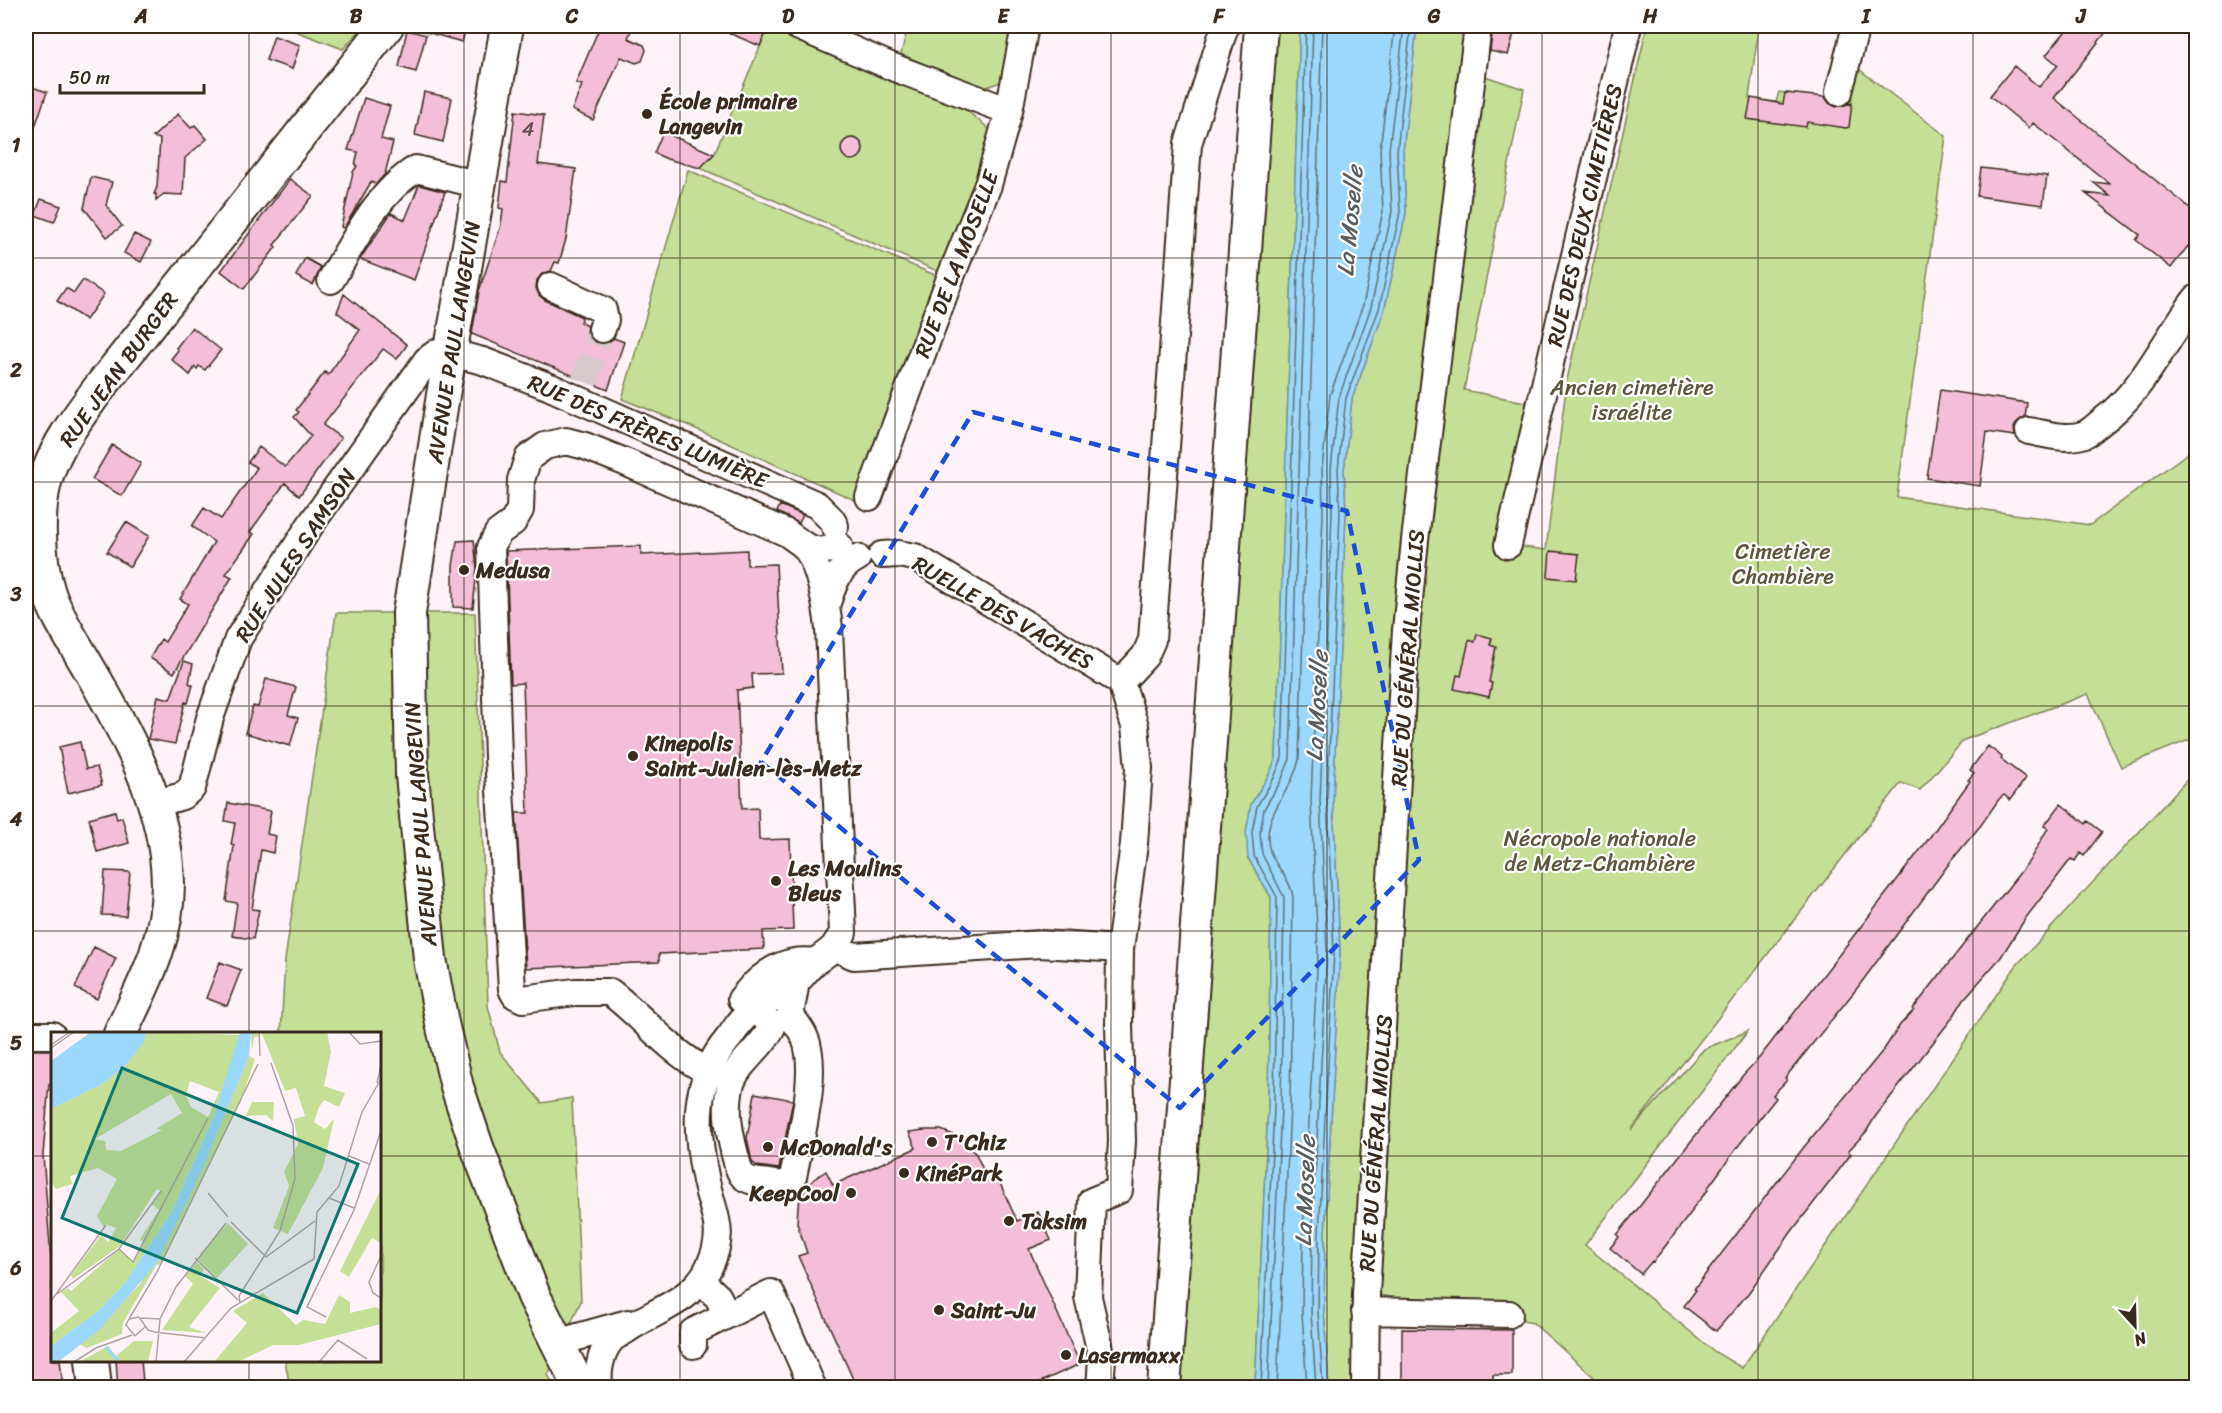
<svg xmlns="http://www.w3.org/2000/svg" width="2222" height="1413" font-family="Sriracha,sans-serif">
<rect width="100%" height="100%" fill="#fdf2f7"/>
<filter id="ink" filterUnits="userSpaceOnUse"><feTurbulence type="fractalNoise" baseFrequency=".0167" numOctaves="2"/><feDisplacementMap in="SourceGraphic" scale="12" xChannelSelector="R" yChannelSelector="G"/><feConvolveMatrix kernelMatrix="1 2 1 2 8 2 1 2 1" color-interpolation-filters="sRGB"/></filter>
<g filter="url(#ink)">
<path fill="#c5df96" stroke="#80845a" stroke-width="1.5" d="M282 26H364L343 49Z
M769 26 966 110 993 132 944 274 700 168 714 154Z
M908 26H1014L1003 81 982 89 901 54Z
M1261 26H1300L1276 758 1269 775 1251 804 1248 858 1271 897 1268 1107 1255 1387 1164 1388Z
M1417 26H1478L1473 72 1524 89 1464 390 1540 405 1508 545 1546 550 1567 380 1647 26H1759L1749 98 1776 102 1779 92 1849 101 1852 64 1946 136 1897 497 2090 525 2196 447V744L2189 740 2121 767 2088 694 1964 740 1920 790 1901 783 1631 1130 1704 1049 1748 1031 1585 1245 1715 1352 1742 1368 2016 966 2196 770V1387H1605L1533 1323 1368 1293 1365 1387 1329 1388 1324 1312 1325 1233 1340 952 1333 800 1346 514 1344 470 1352 399 1384 311 1406 213 1403 151Z
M688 170 949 281 859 502 685 424 622 399Z
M336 613H475L488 1006 500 1052 542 1103 572 1098 581 1301 548 1375 555 1387H290L285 1361 380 1360V1034H281L285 960Z"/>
<path fill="#9bd8fc" stroke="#7592a3" stroke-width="1.5" d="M1300 26H1417L1403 151 1406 213 1384 311 1352 399 1344 470 1346 514 1333 800 1340 952 1325 1233 1324 1312 1329 1387 1255 1388 1268 1107 1271 897 1248 858 1246 832 1251 804 1269 775 1276 758Z"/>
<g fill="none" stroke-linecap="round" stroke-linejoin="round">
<path stroke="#617077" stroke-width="1.5" d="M1261 1388 1274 1107 1277 897 1254 856 1252 832 1257 806 1274 778 1282 758 1306 26
M1268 1388 1281 1107 1284 897 1262 854 1260 833 1264 809 1281 781 1290 759 1313 26
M1277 1388 1290 1107 1293 897C1291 879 1275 867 1270 851 1259 816 1293 792 1299 759L1322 26
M1307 1388 1302 1313 1303 1233 1318 952 1311 800 1323 514 1322 468 1330 395 1363 305 1383 211 1380 150 1395 26
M1316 1388 1311 1313 1312 1233 1327 952 1320 800 1332 514 1331 469 1339 397 1371 307 1392 212 1389 150 1404 26
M1323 1388 1318 1312 1319 1233 1334 952 1327 800 1340 514 1338 469 1346 398 1379 309 1400 212 1397 151 1411 26"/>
</g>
<path fill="#f4bed9" stroke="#3b2a1e" stroke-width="1.5" d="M420 26H467L462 42 419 30Z
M600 26H633L628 38 644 45 646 50 642 61 636 63 621 57 593 120 572 110 582 85 576 83Z
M712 26H769L760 46Z
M1493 26H1516L1508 55 1490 51Z
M2070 26H2111L2054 98 2196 213V253L2188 246 2171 268 2136 240 2140 235 2085 193 2110 196 2093 182 2110 184 2033 123 2029 128 1990 96 2014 66 2039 87 2058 65 2046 55Z
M407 30 426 35 416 72 399 67Z
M274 36 300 45 292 69 266 60Z
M26 85 47 92 27 150 26 149Z
M424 92 452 98 443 142 415 135Z
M1785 93 1825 97 1829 103 1836 107 1852 103 1849 127 1846 128 1807 122 1806 127 1747 119 1751 98 1783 104Z
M364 98 390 106 381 139 393 142 385 174 376 184 371 182 344 228 341 227 353 172 357 166 355 165 358 152 348 150Z
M515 111 544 115 538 164 576 169 566 239 559 263 555 262 551 271 542 274 537 280 536 288 539 295 545 300 582 317 581 323 588 326 587 333 590 338 597 343 606 344 614 338 624 342 608 390 472 334 479 291 501 225 503 209 499 208 502 181 507 182Z
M178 114 191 128 195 125 207 139 185 158 183 195 164 194 156 200V194H154L157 187 160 139 153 137Z
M663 132 714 154 700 168 667 159 654 153Z
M841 149a11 11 0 1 1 22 0a11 11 0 1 1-22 0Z
M1981 168 2047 176 2043 205 1977 196Z
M91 177 112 182 106 205 122 226 107 237 84 208Z
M290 179 313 196 274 245 276 247 244 289 221 271Z
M419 185 445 192 414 280 360 259 391 213 405 220Z
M41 199 61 206 54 222 35 215Z
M134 234 151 242 141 262 124 253Z
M305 258 321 267 313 285 296 276Z
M83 280 104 294 86 320 57 301 66 288 74 293Z
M344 294 407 345 397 359 383 349 323 425 341 438 299 496 285 483 250 532 254 534 226 574 232 577 174 673 150 658 161 639 165 642 188 604 180 599 214 542 192 526 204 508 221 519 257 468 248 462 259 447 285 467 311 436 294 417 299 412 296 410 325 372 328 375 360 330 337 312Z
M192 327 221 350 205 370 199 366 197 369 195 367 190 375 171 359 178 350 176 348Z
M1940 390 2027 403 2025 417 2018 421 2014 428 2015 436 1987 432 1980 486 1927 478Z
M112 445 141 463 122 496 92 479Z
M780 505 803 515 799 523 777 512Z
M126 522 149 536 130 567 107 552Z
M474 540 477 568 473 608 453 607V566L457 541Z
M641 546V555L747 550V565L776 564 782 673 752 674 753 688 737 690 742 809 758 808 759 840 790 839 793 930 763 931 764 949 659 954V962L526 968 516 813H528L523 683 511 684 506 551Z
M1550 551 1579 554 1576 580 1548 577Z
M1477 634 1492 638 1490 645 1496 647 1489 682 1492 683 1489 697 1454 689 1457 675 1461 676 1469 640 1475 642Z
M184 661 193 664 189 683 193 685 188 703 185 702 175 744 148 739 158 696 170 699Z
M266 679 296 687 288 715 298 718 290 746 245 733 253 706 258 707Z
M80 742 86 769 97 767 102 785 68 793 59 747Z
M1988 746 2002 757 2001 759 2026 778 2010 800 2004 795 1999 799 1981 825 1951 861 1858 987 1785 1078 1787 1080 1773 1095 1776 1098 1739 1145 1707 1189 1708 1190 1692 1209 1693 1210 1653 1262 1652 1261 1641 1274 1610 1248 1619 1237 1617 1235 1744 1074 1760 1057 1927 841 1970 781 1968 780 1974 773 1970 770Z
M228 803 271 811 267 834 276 836 273 853 261 850 252 909 259 910 253 939 232 936 237 903 226 901 234 846 231 845 235 823 225 821Z
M2061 804 2086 824 2088 821 2102 832 2084 856 2080 853 2075 861 2071 859 2025 919 2001 957 1964 999 1953 1017 1875 1117 1866 1132 1848 1151 1851 1154 1839 1170 1792 1231 1747 1295 1716 1331 1684 1306 1696 1290 1694 1289 1804 1147 1885 1048 1900 1025 1914 1010 1913 1009 2029 861 2048 828 2044 826Z
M115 811 117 819 122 817 129 843 97 852 89 818Z
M105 871 130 872 126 916 102 915Z
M94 947 116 958 97 999 75 988Z
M220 962 241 970 227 1006 206 998Z
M26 1050H52V1084H49L43 1155 52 1271V1360H60L63 1388H30L27 1355H26Z
M755 1093 793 1100 779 1169 757 1166 752 1162 747 1138Z
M924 1130H941L956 1136 976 1154 985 1174 994 1170 1017 1221 1038 1212 1051 1240 1029 1249 1080 1364 1027 1388H857L798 1256 807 1253 797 1223 798 1206 805 1189 814 1179 826 1171 833 1185 916 1148 909 1132Z
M1402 1329 1512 1330V1375H1493V1388H1402Z
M116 1360H141L143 1382H138L139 1388H118Z"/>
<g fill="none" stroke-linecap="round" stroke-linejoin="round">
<path stroke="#d6cacc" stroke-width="26" stroke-dasharray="26 13" stroke-linecap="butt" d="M584 382 602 329"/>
<defs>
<path id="minor" d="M797 26 895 68 1009 111
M1839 92 1856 26
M331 280C354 241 377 193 416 169L480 185
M551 286 603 310 605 320 602 329
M2029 431C2046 434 2068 441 2085 434 2090 432 2095 427 2100 423 2144 391 2164 340 2196 299
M869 497 949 281 988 185 1009 111 1025 26
M804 545C817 553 826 551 839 546
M1508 545 1628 26
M882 555 898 554 915 557 1121 682
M827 603C833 585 838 567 857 558
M1121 682 1145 656 1152 640 1188 144 1225 26
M155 804 182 796 192 788 210 718 238 639 309 527 427 360 438 352 451 353 483 361 550 387 817 505 831 519 835 526
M752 986 763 1015 772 1027C762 1049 736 1063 730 1087 725 1111 729 1131 735 1155 737 1161 738 1171 743 1176 749 1182 762 1182 769 1183 780 1185 786 1186 793 1177 800 1140 819 1072 805 1038 802 1030 795 1022 790 1015L796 982
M741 999C760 975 783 957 814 962
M26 1035H52
M707 1071C671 1053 643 1017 610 992H575L523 999 515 995 512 989 498 757 491 547 498 533 513 522 520 510 521 480 528 458 545 446 566 441 585 446 625 462 787 533C793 538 801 542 806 548 819 565 827 607 829 629L843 933 834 947
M701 1281 718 1297 727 1315 771 1293 813 1388
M1365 1311 1509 1314
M556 1343 628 1323
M693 1345V1332L727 1315
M600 1388C596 1374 601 1351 611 1340 614 1336 622 1333 626 1330 654 1311 692 1301 708 1269 727 1231 714 1217 706 1181 695 1129 692 1082 728 1039 734 1032 738 1023 745 1017 761 1003 781 994 797 981 804 975 809 966 816 961 822 957 828 953 834 947L854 956 1041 944 1120 949
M1100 1388 1102 1358 1088 1297 1092 1201 1119 1190 1122 1141 1119 1024 1120 949 1134 844 1139 768 1135 726 1121 682
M1365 1388 1366 1293 1406 630 1415 540 1478 26"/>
<path id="major" d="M507 26 443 395 409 613 412 775 430 959 442 1023 457 1087 477 1147 534 1296 580 1388
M120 1034C144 984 168 941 168 884 167 804 126 732 87 665 74 642 57 618 49 593 38 559 36 506 48 472 59 441 78 417 97 391L387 26
M92 1360 95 1388
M1164 1388 1261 26"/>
</defs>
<use href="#minor" stroke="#3b2a1e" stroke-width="30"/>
<use href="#major" stroke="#3b2a1e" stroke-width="36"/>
<use href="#minor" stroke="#fff" stroke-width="26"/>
<use href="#major" stroke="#fff" stroke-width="32"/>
</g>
</g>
<path fill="none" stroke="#1d4ed8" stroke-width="4.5" stroke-dasharray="12 8" stroke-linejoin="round" d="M973 412 1347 511 1419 860 1180 1108 761 762Z"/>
<path fill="none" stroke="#3b2a1e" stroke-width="1.5" stroke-opacity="0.55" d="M249 26V1034M464 26V1388M680 26V1388M895 26V1388M1111 26V1388M1327 26V1388M1542 26V1388M1758 26V1388M1973 26V1388M26 258H2196M26 482H2196M26 706H2196M26 931H2196M26 1156H52M380 1156H2196M249 1360V1388"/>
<g fill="#3b2a1e" stroke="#fff" stroke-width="2">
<circle cx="647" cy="114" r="6"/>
<circle cx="464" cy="570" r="6"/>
<circle cx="633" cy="756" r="6"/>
<circle cx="776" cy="881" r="6"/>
<circle cx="932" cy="1142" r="6"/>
<circle cx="768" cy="1147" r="6"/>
<circle cx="904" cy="1173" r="6"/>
<circle cx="851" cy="1193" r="6"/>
<circle cx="1009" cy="1221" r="6"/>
<circle cx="939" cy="1310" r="6"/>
<circle cx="1066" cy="1355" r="6"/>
</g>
<g text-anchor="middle" stroke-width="4.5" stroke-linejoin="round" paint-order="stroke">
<g font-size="20" fill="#694f4d">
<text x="528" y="136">4</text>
</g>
<g font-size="22" font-weight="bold" fill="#3b2a1e" stroke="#fff" text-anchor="start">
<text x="659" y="109">École primaire<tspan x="659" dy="25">Langevin</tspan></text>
<text x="476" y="578">Medusa</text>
<text x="645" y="751">Kinepolis<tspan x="645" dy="25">Saint-Julien-lès-Metz</tspan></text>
<text x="788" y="876">Les Moulins<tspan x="788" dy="25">Bleus</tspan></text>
<text x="944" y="1150">T'Chiz</text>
<text x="780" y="1155">McDonald's</text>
<text x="916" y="1181">KinéPark</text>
<text x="839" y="1201" text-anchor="end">KeepCool</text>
<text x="1021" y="1229">Taksim</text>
<text x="951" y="1318">Saint-Ju</text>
<text x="1078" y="1363">Lasermaxx</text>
</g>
<g font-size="22" fill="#3b2a1e" stroke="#fff">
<text transform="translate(1584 215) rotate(-77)" y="8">RUE DES DEUX CIMETIÈRES</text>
<text transform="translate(956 264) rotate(-69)" y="8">RUE DE LA MOSELLE</text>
<text transform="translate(453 342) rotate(-81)" y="8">AVENUE PAUL LANGEVIN</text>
<text transform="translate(118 369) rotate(-54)" y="8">RUE JEAN BURGER</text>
<text transform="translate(648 431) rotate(23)" y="8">RUE DES FRÈRES LUMIÈRE</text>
<text transform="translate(295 555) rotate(-57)" y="8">RUE JULES SAMSON</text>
<text transform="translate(1003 612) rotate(30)" y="8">RUELLE DES VACHES</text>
<text transform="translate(1407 658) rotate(-86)" y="8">RUE DU GÉNÉRAL MIOLLIS</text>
<text transform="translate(420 824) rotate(-94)" y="8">AVENUE PAUL LANGEVIN</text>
<text transform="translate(1375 1143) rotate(-86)" y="8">RUE DU GÉNÉRAL MIOLLIS</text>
</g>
<g font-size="22" fill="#5e573c" stroke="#fff">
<text x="1632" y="395">Ancien cimetière<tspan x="1632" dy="25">israélite</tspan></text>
<text x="1783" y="559">Cimetière<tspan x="1783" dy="25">Chambière</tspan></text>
<text x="1600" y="846">Nécropole nationale<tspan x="1600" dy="25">de Metz-Chambière</tspan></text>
</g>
<g font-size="24" font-style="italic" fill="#585e61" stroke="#fff">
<text transform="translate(1350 221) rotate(-85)" y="8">La Moselle</text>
<text transform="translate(1317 706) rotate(-87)" y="8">La Moselle</text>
<text transform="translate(1305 1191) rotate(-88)" y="8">La Moselle</text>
</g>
</g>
<g transform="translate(51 1032)">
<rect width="330" height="330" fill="#fdf2f7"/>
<path d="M95 0 189 3 162 86 120 181 74 251 47 279 0 314V301L28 279 10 260 17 256 20 259 68 217 81 230 93 211 89 207 108 178 100 172 110 159 106 157 69 214 22 247 20 243 50 203 57 210 65 196 55 192 53 195 46 184 66 147 47 136 19 144 21 152 5 157 0 150V77L51 52 73 35 92 10ZM139 49 168 60 157 85 140 75 135 64ZM120 62 131 81 105 97 111 98 70 119 55 118 54 109 44 107ZM200 0 211 4 212 0H276L280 20 273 54 294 61 288 75 273 68 268 75 263 90 274 97 283 87 272 136 237 202 222 196 238 154 233 140 247 112 243 87 254 84 245 56 234 59 212 4 203 5 201 19ZM198 24 204 27 190 69 109 234 106 232 72 291 71 302 36 316 29 313 89 252 148 143ZM201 70H223L222 89 215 83 195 84ZM330 157V211L321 206 298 245 289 239ZM177 191 197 212 166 246 148 228 150 221ZM146 230 153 237 149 244 169 256 138 295 155 301 111 298 142 252 134 244ZM212 261 245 293 252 288 274 292 288 263 299 270V281L325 275 330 278V292L248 313H222L187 330H163L196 291 182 279ZM83 309H102L97 330H28L57 314 65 324Z" fill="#c5df96" fill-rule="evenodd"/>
<path d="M40 0H95L93 10 73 35 51 52 0 77V29ZM189 0H200L198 24 150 140 106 231 47 299 7 330H0V314L47 279 74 251 120 181 162 86Z" fill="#9bd8fc"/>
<path fill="none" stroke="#9bd8fc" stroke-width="3" d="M55 315 68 330"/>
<path fill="none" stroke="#afa2a0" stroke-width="1.5" d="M208 0 209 24M298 0 309 12 330 9M0 13 19 0M0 16 23 0M326 51 330 33M298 124 318 132M157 161 177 185M278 166 303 176M180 190 215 225 264 189M68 217 82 230 157 86M330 224 318 250 322 261 330 266M144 226 187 268M6 262 68 217 110 159M0 269 55 193M189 271 188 264 229 199 244 147 242 94 220 31M275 285 256 275 303 178 330 99M90 286 109 287M78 287 106 240 207 32M94 295 84 304 75 293 78 287 88 285 97 298 104 300M103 300 155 306M23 330 45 316 81 303M105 330 109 287 125 255 175 191M133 330 180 276 263 227 266 180 288 154 311 80 330 47M268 330 287 308 316 327"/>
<path fill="#0f766e" fill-opacity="0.15" stroke="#0f766e" stroke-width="3" d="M71 36 307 132 246 281 11 186Z"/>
<rect width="330" height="330" fill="none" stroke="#3b2a1e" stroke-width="3"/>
</g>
<rect width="2222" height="1413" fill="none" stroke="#fff" stroke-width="66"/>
<g transform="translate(2135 1326) rotate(158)" stroke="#ffffff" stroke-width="4.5" paint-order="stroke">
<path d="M0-4.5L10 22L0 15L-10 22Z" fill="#3b2a1e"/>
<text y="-9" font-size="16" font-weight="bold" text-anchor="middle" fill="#3b2a1e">N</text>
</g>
<path d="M60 84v9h144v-9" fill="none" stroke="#3b2a1e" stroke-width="3"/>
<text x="69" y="84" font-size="18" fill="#3b2a1e" stroke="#ffffff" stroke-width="4.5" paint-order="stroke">50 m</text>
<rect x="33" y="33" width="2156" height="1347" fill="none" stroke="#3b2a1e" stroke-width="2"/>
<g font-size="20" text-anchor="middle" font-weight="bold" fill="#3b2a1e">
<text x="141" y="23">A</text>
<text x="356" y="23">B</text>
<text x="572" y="23">C</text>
<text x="788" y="23">D</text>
<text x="1003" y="23">E</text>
<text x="1219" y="23">F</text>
<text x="1434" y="23">G</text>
<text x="1650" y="23">H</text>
<text x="1866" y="23">I</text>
<text x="2081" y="23">J</text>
<text x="16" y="152">1</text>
<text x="16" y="377">2</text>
<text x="16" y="601">3</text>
<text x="16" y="826">4</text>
<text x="16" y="1050">5</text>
<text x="16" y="1275">6</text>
</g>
</svg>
